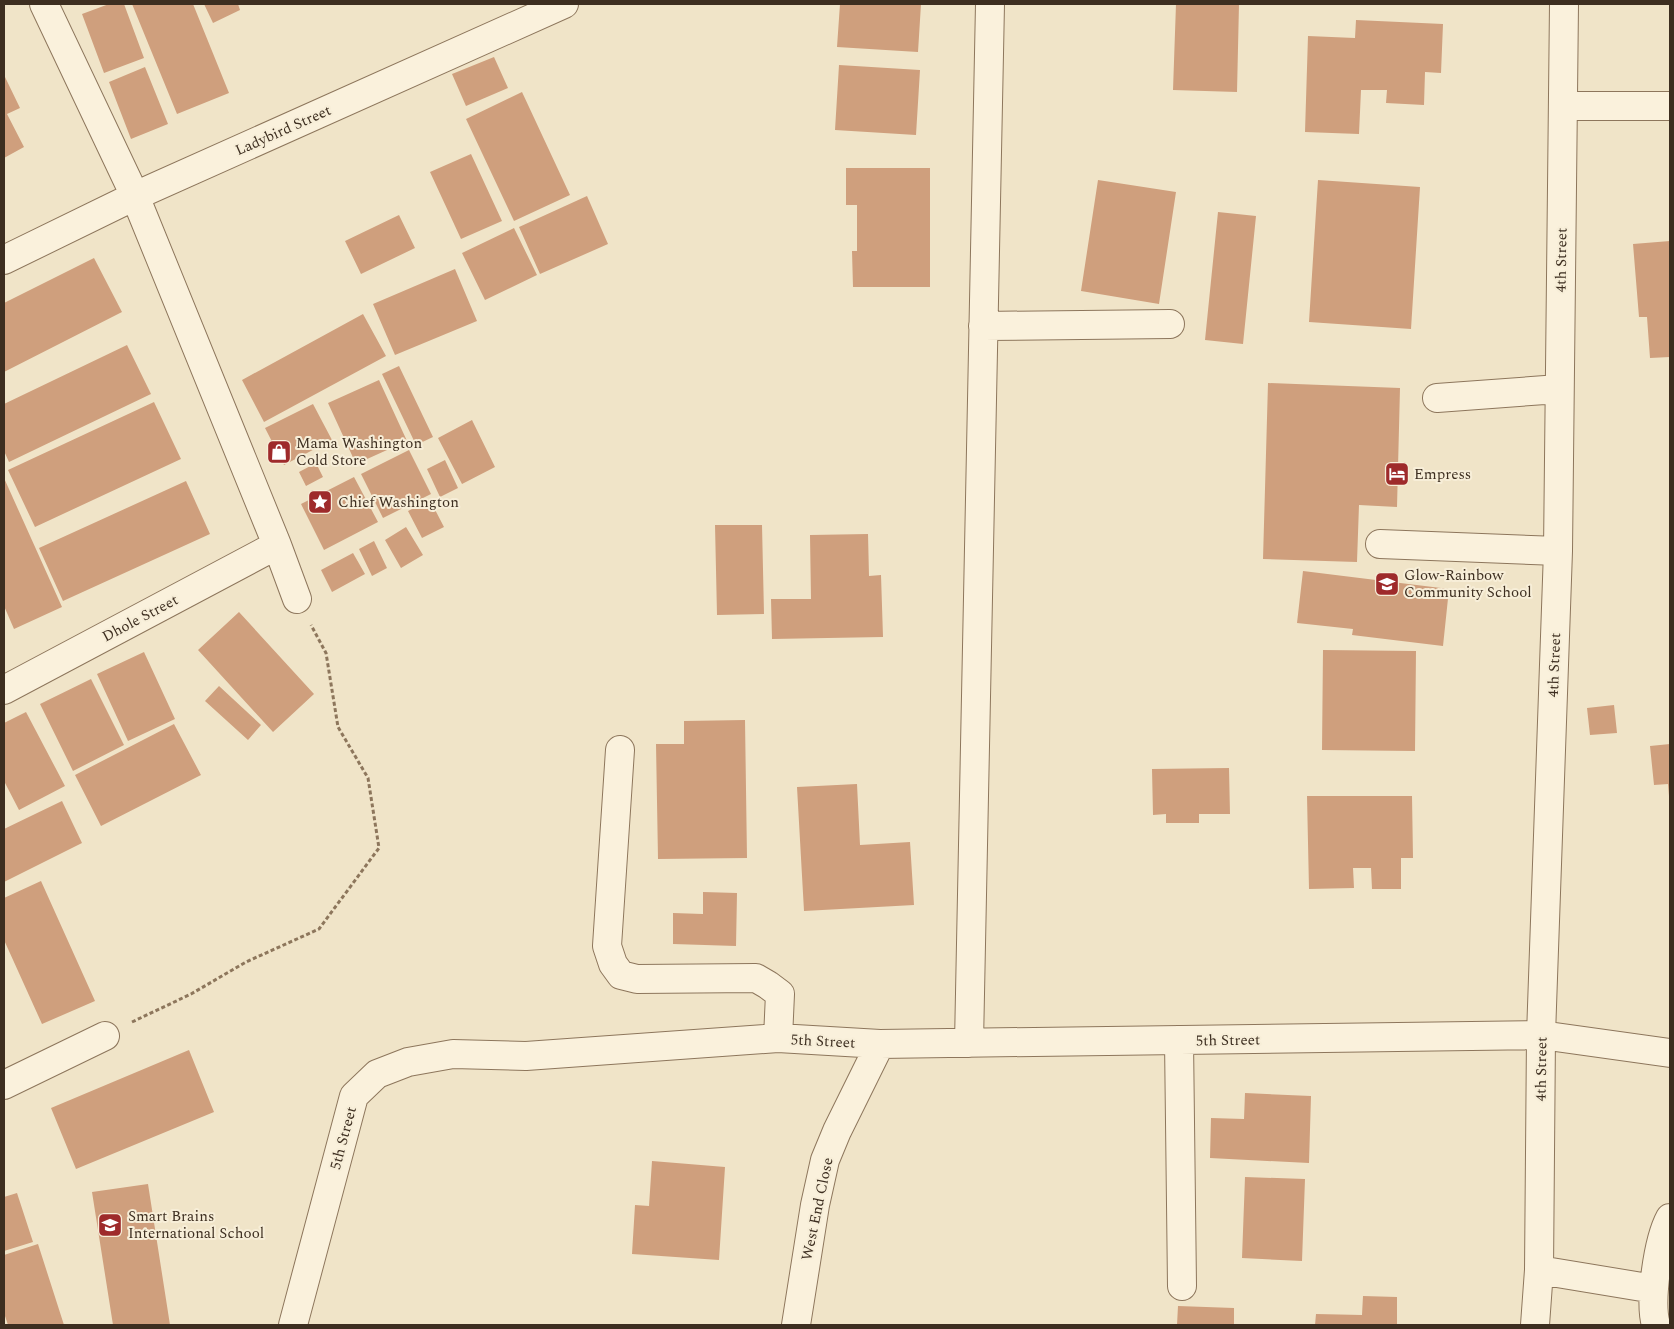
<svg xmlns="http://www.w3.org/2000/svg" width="1674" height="1329" font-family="Spectral,serif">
<rect width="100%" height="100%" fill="#f0e4c8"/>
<path fill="#cf9f7d" d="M109 4H124L144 58 104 73 82 14Z
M132 4H193L229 93 177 114Z
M204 4H238L240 10 213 23Z
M840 4H921L918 52 837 47Z
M1176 4H1239L1237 92 1173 90Z
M1356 20 1443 24 1441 73 1425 72 1424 105 1386 103 1387 90H1361L1359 134 1305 132 1308 36 1355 38Z
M494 57 508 88 466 106 452 74Z
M839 65 920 70 916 135 835 130Z
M145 67 168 124 131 139 109 82Z
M5 77 20 108 7 114 24 147 4 158V78Z
M522 92 570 195 514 221 466 119Z
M471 154 502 221 461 239 430 172Z
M846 168H930V287H853L852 251H857V205H846Z
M1098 180 1176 192 1159 304 1081 291Z
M1318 180 1420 187 1411 329 1309 322Z
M587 196 608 244 540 274 519 227Z
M1218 212 1256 216 1243 344 1205 340Z
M399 215 415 248 361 274 345 241Z
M514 228 537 275 485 300 462 253Z
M1670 241V357L1650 358 1647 317H1639L1633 244Z
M94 258 122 312 4 372V303Z
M455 269 477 321 395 355 373 304Z
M363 314 386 356 264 422 242 380Z
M127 345 151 394 9 462 4 451V404Z
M399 366 433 437 416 445 382 374Z
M379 380 407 441 356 464 328 403Z
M1268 383 1400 388 1397 507 1359 505 1357 562 1263 559Z
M154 402 181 459 35 527 8 470Z
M313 404 332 440 284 465 265 428Z
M472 420 495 467 462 484 438 438Z
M409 450 431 494 383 518 361 474Z
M445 460 458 488 440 497 427 469Z
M316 463 323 477 306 486 299 472Z
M354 477 378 522 324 550 301 504Z
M4 478 62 607 14 629 4 606Z
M186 481 210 534 63 601 39 548Z
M430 500 444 527 422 538 408 511Z
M715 525H762L764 614 717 615Z
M406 527 423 555 401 568 385 540Z
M868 534 869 576 881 575 883 637 772 639 771 599H811L810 535Z
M374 541 387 568 372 576 359 549Z
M353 553 365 574 332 592 321 570Z
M1303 571 1449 589 1443 646 1352 635 1353 629 1297 623Z
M239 612 314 694 273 732 198 650Z
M1323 650 1416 651 1415 751 1322 750Z
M144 652 175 719 128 741 97 674Z
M91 679 124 745 73 771 40 704Z
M219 686 261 725 248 740 205 701Z
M1614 705 1617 733 1590 735 1587 708Z
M26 712 65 786 19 810 4 781V723Z
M745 720 747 858 658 859 656 744H684V721Z
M174 724 201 775 101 826 75 775Z
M1670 744V796H1669L1668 784 1654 785 1650 746Z
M1229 768 1230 814H1199V823H1166V814L1153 815 1152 769Z
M857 784 860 845 910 842 914 905 804 911 797 787Z
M1307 796H1412L1413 858H1401V889H1372L1371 868H1353L1354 888 1309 889Z
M62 801 82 843 4 882V829Z
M41 881 95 1001 42 1024 4 940V898Z
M703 892 737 893 736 946 673 944V913L703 914Z
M189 1050 214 1112 76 1169 51 1108Z
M1245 1093 1311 1096 1309 1163 1210 1158 1211 1118 1244 1119Z
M652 1161 725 1167 719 1260 632 1254 635 1205 649 1206Z
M1245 1177 1305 1179 1302 1261 1242 1258Z
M148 1184 170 1325H113L92 1192Z
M17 1193 33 1242 4 1251V1197Z
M38 1244 64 1325H8L4 1313V1255Z
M1363 1296 1397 1297V1325H1315L1316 1314 1362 1315Z
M1178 1306 1234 1308V1325H1177Z"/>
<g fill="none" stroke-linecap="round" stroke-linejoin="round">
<defs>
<path id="minor" d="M44 4 135 196 277 545 297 599
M1563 106H1670
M4 260 135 196 564 4
M983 326 1170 324
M1437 398 1559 389
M1380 544 1558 551
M4 690 277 545
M620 750 607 946 613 964 621 975 637 979 756 978 768 985 780 994 778 1038
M1179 1040 1182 1286
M969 1043 990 4
M4 1085 105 1036
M1539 1270 1654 1289
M293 1325 354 1096 377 1074 408 1062 453 1054 526 1056 778 1038 880 1044 1541 1035 1670 1053
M796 1325 815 1205 825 1160 837 1131 880 1044
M1535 1325 1539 1270 1541 1035 1558 551 1564 4
M1656 1325C1649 1302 1658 1240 1670 1218"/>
</defs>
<use href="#minor" stroke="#8d765c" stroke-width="30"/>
<path stroke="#8d765c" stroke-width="3" stroke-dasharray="4 2.5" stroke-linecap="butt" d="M132 1022 191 994 246 962 319 929 379 848 368 778 338 727 326 653 311 625"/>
<use href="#minor" stroke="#faf1dc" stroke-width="28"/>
</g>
<defs>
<symbol id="shop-square" viewBox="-11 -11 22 22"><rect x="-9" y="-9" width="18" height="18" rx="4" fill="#9e2a2b" stroke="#f7eed8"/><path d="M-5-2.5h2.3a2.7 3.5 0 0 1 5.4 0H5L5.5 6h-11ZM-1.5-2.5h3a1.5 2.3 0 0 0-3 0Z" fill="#fff"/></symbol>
<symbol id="hotel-square" viewBox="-11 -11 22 22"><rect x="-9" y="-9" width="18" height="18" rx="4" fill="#9e2a2b" stroke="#f7eed8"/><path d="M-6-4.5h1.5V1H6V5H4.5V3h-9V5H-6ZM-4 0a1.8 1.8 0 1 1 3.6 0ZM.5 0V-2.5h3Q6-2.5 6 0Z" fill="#fff"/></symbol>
<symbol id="sight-square" viewBox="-11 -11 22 22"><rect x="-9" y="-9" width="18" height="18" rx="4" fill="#9e2a2b" stroke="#f7eed8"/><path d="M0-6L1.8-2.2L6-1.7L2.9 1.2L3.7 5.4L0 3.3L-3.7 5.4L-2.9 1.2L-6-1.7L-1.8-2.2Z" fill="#fff"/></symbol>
<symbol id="school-square" viewBox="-11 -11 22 22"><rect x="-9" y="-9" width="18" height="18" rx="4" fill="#9e2a2b" stroke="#f7eed8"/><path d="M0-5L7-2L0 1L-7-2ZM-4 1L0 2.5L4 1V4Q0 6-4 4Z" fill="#fff"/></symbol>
</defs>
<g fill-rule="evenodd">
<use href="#shop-square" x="265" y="438" width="28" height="28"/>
<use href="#hotel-square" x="1383" y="460" width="28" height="28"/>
<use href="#sight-square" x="306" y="488" width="28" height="28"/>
<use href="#school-square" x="1373" y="570" width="28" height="28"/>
<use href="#school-square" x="96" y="1211" width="28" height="28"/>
</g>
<g text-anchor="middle" stroke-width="4" stroke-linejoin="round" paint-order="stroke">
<g font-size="15" fill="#3d2e20" stroke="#f7eed8">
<text transform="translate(283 130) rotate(-24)" y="5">Ladybird Street</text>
<text transform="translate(1561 260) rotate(-89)" y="5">4th Street</text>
<text transform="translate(140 618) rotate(-28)" y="5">Dhole Street</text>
<text transform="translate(1554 665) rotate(-88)" y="5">4th Street</text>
<text transform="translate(1228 1040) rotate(-1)" y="5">5th Street</text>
<text transform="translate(823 1041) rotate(3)" y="5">5th Street</text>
<text transform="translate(1541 1069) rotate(-89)" y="5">4th Street</text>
<text transform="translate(343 1138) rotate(-75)" y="5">5th Street</text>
<text transform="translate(817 1209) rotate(-78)" y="5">West End Close</text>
</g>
<g font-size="15" fill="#3d2e20" stroke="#f7eed8" text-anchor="start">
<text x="296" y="448">Mama Washington<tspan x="296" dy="17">Cold Store</tspan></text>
<text x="1414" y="479">Empress</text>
<text x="338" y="507">Chief Washington</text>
<text x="1404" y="580">Glow-Rainbow<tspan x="1404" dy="17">Community School</tspan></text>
<text x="128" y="1221">Smart Brains<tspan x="128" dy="17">International School</tspan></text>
</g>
</g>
<rect width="1674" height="1329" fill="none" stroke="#3d2e20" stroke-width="10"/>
</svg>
